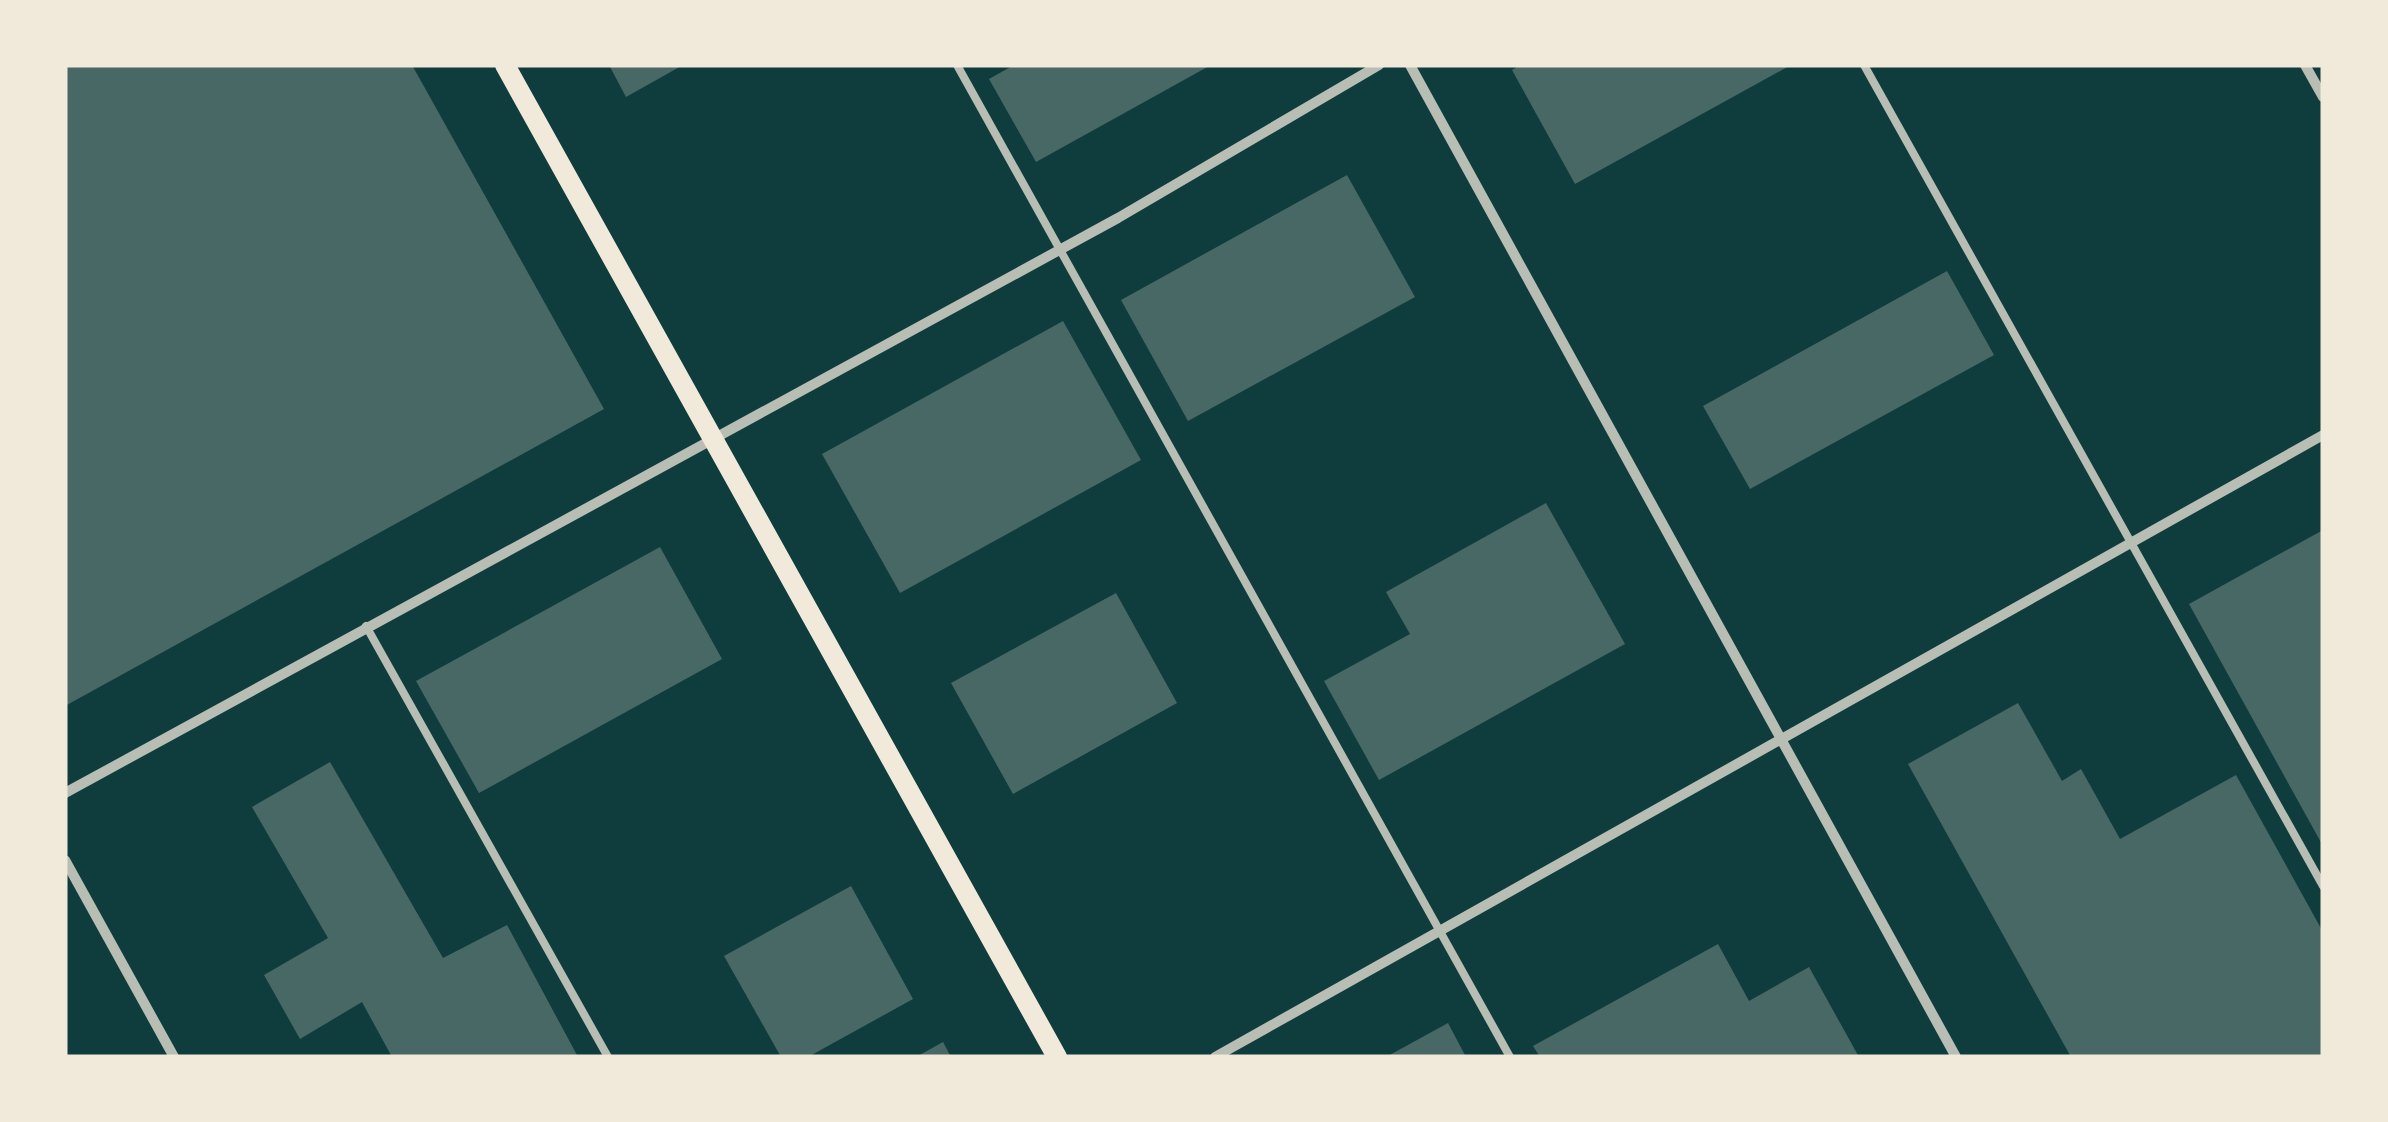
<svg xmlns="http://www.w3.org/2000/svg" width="2388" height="1122" font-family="Commissioner,sans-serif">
<rect width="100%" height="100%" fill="#0f3d3e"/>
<path fill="#486865" d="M65 65H412L604 409 65 706Z
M609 65H683L626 97Z
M1014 65H1211L1036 162 989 79Z
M1520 65H1791L1575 184 1512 70Z
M1347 175 1415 297 1188 421 1121 300Z
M1947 271 1994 355 1750 489 1703 406Z
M1063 321 1141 460 900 593 822 454Z
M1546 503 1625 644 1379 780 1324 681 1410 634 1386 592Z
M2323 530V846L2189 604Z
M660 547 722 659 479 793 416 681Z
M1116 593 1177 703 1013 794 951 683Z
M2018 703 2062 781 2081 769 2120 839 2236 775 2323 932V1055L2071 1057 1908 764Z
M330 762 443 958 507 925 578 1057H392L362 1002 300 1039 264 975 328 938 252 807Z
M851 886 913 999 808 1057H781L724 956Z
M1718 944 1749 1001 1809 967 1859 1057H1540L1533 1046Z
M1448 1023 1466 1057H1386Z
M943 1042 951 1057H916Z"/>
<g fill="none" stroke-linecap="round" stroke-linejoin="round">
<path stroke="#b8beb3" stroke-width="8" d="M957 65 1510 1057
M1864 65 2323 886
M366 626 608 1057"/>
<path stroke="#b8beb3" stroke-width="10" d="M1410 65 1956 1057
M2305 65 2323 97
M65 793 1118 218 1379 65
M65 860 174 1057
M1215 1057 2323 435"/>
<path stroke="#f1e9da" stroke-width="20" d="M505 65 1057 1057"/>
</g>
<rect width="2388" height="1122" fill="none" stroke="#f1e9da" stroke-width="135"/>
</svg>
